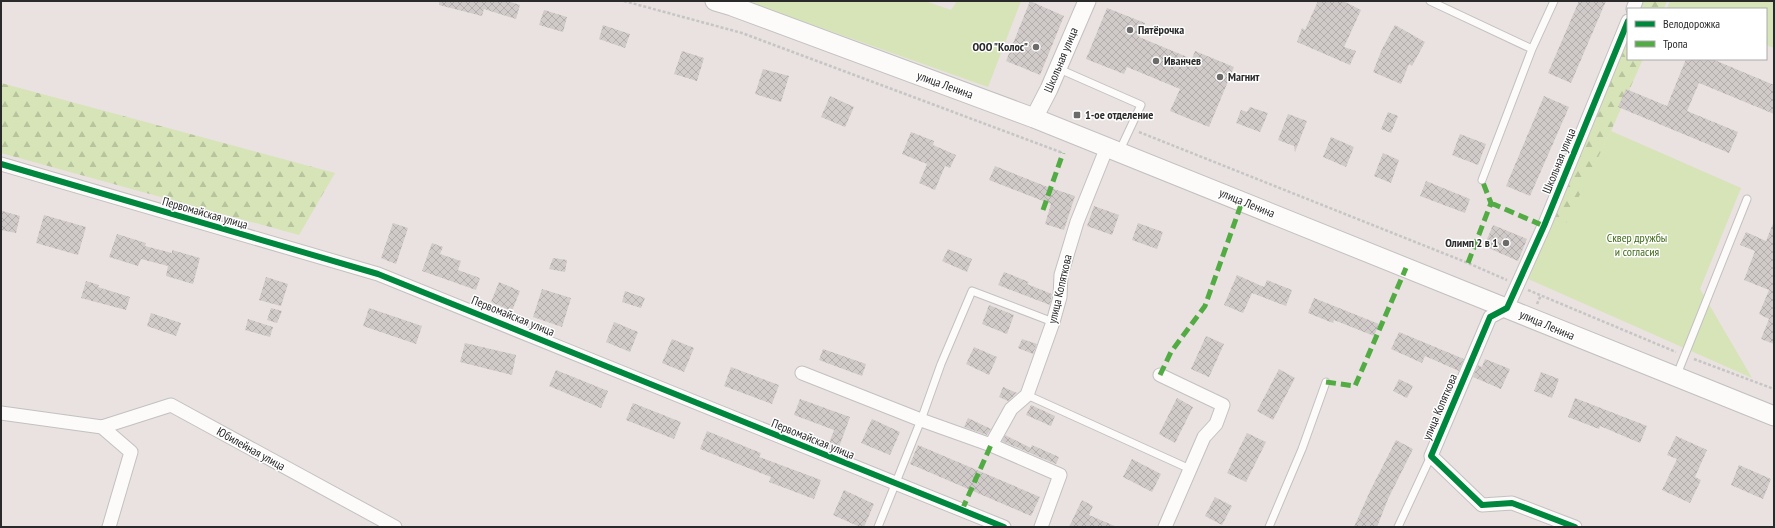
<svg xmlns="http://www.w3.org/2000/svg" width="1775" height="528" font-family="'PT Sans Narrow',sans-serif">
<defs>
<pattern id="forest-firs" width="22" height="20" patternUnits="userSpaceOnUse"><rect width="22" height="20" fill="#d6e4b7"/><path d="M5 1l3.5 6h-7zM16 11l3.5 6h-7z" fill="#b8c49e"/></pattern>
<pattern id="building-cross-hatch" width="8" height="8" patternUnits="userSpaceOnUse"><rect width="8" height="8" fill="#d0cbc9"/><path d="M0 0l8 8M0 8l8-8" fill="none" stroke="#b3aead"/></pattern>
</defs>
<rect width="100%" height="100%" fill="#e9e2e0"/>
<path fill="#d6e4b7" d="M746 1H925L951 10 957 1H1021L988 87Z
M1670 1H1774V48L1766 45V9H1670L1667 8Z
M1611 131 1741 188 1700 289 1752 378 1526 278 1553 217 1566 222Z"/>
<path fill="url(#forest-firs)" d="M1641 1H1667L1664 9H1638Z
M1628 33V59H1643L1611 131 1566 223 1553 217Z
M1 83 335 173 299 235 1 153Z"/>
<path fill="url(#building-cross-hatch)" d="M439 1H507L520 5 516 19 484 9 482 16 439 5Z
M1030 1 1064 16 1040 75 1006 61Z
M1318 1H1343L1361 10 1344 47 1356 51 1350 65 1297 42 1302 28 1305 30Z
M1579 1H1606L1571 83 1548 73Z
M1107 8 1145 23 1139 37 1192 59 1195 51 1234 67 1209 127 1170 111 1180 89 1127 67 1124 74 1086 59Z
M544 10 567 17 563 32 539 25Z
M603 25 630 34 625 48 599 39Z
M1395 25 1425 42 1412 66 1409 64 1401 84 1373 72 1382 49Z
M682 51 704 58 697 81 674 74Z
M1686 59H1712L1774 85V114L1699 83 1687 111 1738 132 1729 153 1618 107 1626 89 1667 106Z
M763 69 789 76 781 102 755 94Z
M830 96 854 107 845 127 821 117Z
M1544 96 1569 107 1530 196 1506 186Z
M1250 107 1268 113 1260 132 1236 123 1241 110 1247 112Z
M1388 112 1398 116 1391 133 1381 129Z
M1288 114 1307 121 1295 152 1294 146 1278 140Z
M911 132 934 141 933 145 956 155 950 168 945 166 935 190 919 183 927 164 902 154Z
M1460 134 1486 144 1478 165 1452 155Z
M1331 137 1354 147 1346 167 1323 157Z
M1383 153 1399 160 1391 183 1374 176Z
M995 166 1045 186 1075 196 1064 230 1045 224 1051 204 989 180Z
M1426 181 1470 199 1465 213 1420 196Z
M1094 206 1119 215 1112 235 1087 226Z
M2 211 20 216 16 233 1 230Z
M44 215 86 227 78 255 36 243Z
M1774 221V344L1761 339 1769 319 1759 314 1769 290 1744 280 1755 251 1740 245 1746 232 1766 241Z
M393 223 408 228 396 264 381 258Z
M1138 223 1163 232 1157 249 1132 240Z
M1493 225 1527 239 1518 261 1484 246Z
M117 234 146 243 145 246 172 253V250L200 258 193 284 166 276 168 266 141 259 138 266 109 257Z
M432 243 443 247 440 254 461 261 458 270 480 278 476 290 422 271Z
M948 249 972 259 967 272 942 261Z
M553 258 567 260 565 272 549 269Z
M1004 272 1029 282 1027 284 1052 294 1050 305 998 285Z
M1237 275 1264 287 1267 280 1292 290 1286 306 1252 293 1243 313 1224 305Z
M266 277 288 284 281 306 259 300Z
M86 281 99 285 98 287 130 297 126 310 81 298Z
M499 282 520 291 512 311 491 302Z
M542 289 571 298 562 327 533 317Z
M625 291 645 298 641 308 622 302Z
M1314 298 1379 324 1374 336 1334 320 1333 323 1308 313Z
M989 305 1014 315 1007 334 982 324Z
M271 308 282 311 277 323 267 320Z
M369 308 422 326 416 344 363 326Z
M151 313 181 323 176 336 147 326Z
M248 319 273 327 270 337 245 330Z
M614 322 638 332 630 352 606 342Z
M1399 332 1464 359 1459 371 1425 356 1422 363 1391 349Z
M1206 336 1224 344 1209 377 1191 369Z
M672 339 694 348 684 372 662 363Z
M1022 339 1037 344 1033 354 1018 348Z
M465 343 516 355 512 375 460 362Z
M974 347 997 357 989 375 966 364Z
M823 349 866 364 862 376 819 360Z
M1485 359 1510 369 1501 389 1473 377 1478 365 1482 367Z
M731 367 779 385 772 404 724 386Z
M1279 369 1295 378 1273 420 1257 411Z
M556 370 608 391 601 408 549 386Z
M1541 372 1559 379 1552 398 1534 391Z
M1399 379 1413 386 1407 398 1393 391Z
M1003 387 1017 393 1008 401 999 397Z
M1177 398 1193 407 1175 443 1159 434Z
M1575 398 1647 426 1640 443 1600 426 1599 429 1568 417Z
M800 399 850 417 838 450 828 446 834 430 794 415Z
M633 403 681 422 674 439 626 420Z
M1031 405 1055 416 1051 426 1026 415Z
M968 418 991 429 987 435 964 427Z
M872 419 900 432 890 455 861 443Z
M707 431 761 453 759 457 821 480 814 499 769 482 771 477 700 449Z
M1247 433 1266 442 1246 482 1227 473Z
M1005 435 1031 448 1032 445 1059 457 1056 464 1002 441Z
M1676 436 1707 450 1695 477 1701 480 1690 503 1662 490 1677 459 1667 455Z
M1396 440 1413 449 1388 499 1377 527H1354L1370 491Z
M918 445 1040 497 1031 516 910 464Z
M1132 459 1161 474 1152 492 1123 477Z
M1739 465 1771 479 1763 499 1731 485Z
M844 490 874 504 864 527H860L833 515Z
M1215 497 1232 506 1222 525 1205 516Z
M1082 500 1093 506 1089 515 1117 527H1069Z"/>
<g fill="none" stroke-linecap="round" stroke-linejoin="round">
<defs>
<path id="service" d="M1430 1 1532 49
M1057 68 1141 105 1119 152
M1482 180 1532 49 1554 1
M1676 377 1747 199
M1027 395 1190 469
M878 527 921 420 941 364 972 291 1053 322
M1269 527 1302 449 1326 382
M1398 527 1431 456"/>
<path id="minor" d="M1633 9 1636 1
M1 164 378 274 1004 527
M802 373 921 420 991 445 1060 475 1041 527
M1160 375 1223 405 1216 424 1204 437 1165 527
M1 413 102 427 171 405 395 527
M102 427 131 452 109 527
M991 445 1011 409 1027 395 1053 322 1060 297 1061 275 1077 222 1107 147
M1575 527 1512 503 1482 505 1431 456 1490 317 1507 308 1544 226 1628 21"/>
<path id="tertiary" d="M1034 118 1049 89 1087 1"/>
<path id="secondary" d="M715 1 732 6 1034 118 1774 416"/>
</defs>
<use href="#service" stroke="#c2c1c1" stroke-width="9"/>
<use href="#minor" stroke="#c2c1c1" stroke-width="15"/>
<use href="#tertiary" stroke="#c2c1c1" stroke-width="19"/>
<use href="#secondary" stroke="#c2c1c1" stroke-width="21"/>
<path stroke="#c6c5c5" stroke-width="2.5" stroke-dasharray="3 2" stroke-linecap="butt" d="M624 1 742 33 1063 153
M1139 132 1468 263 1507 280
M1528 290 1676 352
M1537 304 1541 295
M1694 359 1774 389"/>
<use href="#service" stroke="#fcfbfa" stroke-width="7"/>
<use href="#minor" stroke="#fcfbfa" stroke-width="13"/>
<use href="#tertiary" stroke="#fcfbfa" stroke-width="17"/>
<use href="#secondary" stroke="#fcfbfa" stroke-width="19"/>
<path stroke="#53ab44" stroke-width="5" stroke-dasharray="10 5" stroke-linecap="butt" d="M1491 203 1544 226
M1043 210 1063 153
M1468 263 1491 203 1482 180
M1160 375 1171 352 1205 306 1242 202
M1326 382 1355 386 1406 268
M962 510 991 445"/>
<defs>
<path id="cycleway" d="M1 164 378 274 1004 527
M1575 527 1512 503 1482 505 1431 456 1490 317 1507 308 1544 226 1628 21"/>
</defs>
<use href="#cycleway" stroke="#fff" stroke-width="8"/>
<use href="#cycleway" stroke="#00873e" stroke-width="6"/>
</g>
<g fill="#6d6a6a" stroke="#fff" stroke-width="1.5">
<circle cx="1130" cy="30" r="4"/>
<circle cx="1036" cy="47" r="4"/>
<circle cx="1156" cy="61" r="4"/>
<circle cx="1220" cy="77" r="4"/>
<rect x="1073" y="111" width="8" height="8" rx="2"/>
<circle cx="1506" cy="243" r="4"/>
</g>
<g text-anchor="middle" stroke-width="3" stroke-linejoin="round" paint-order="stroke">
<g font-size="12" font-weight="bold" fill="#2a2a2a" stroke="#fff" text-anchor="start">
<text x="1138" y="34">Пятёрочка</text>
<text x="1028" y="51" text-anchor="end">ООО "Колос"</text>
<text x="1164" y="65">Иванчев</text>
<text x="1228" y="81">Магнит</text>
<text x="1085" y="119">1-ое отделение</text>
<text x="1498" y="247" text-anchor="end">Олимп 2 в 1</text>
</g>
<g font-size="12" fill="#2a2a2a" stroke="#fff">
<text transform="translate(1061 60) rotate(-67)" y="4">Школьная улица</text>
<text transform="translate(945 85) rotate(20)" y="4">улица Ленина</text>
<text transform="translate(1559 161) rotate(-68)" y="4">Школьная улица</text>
<text transform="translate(1247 203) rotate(22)" y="4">улица Ленина</text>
<text transform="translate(205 213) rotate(16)" y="4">Первомайская улица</text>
<text transform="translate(1060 289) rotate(-77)" y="4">улица Копяткова</text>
<text transform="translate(513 316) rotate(22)" y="4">Первомайская улица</text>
<text transform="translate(1547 325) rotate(23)" y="4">улица Ленина</text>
<text transform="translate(1440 407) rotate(-67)" y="4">улица Копяткова</text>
<text transform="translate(813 439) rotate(22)" y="4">Первомайская улица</text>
<text transform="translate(251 449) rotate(29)" y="4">Юбилейная улица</text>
</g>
<g font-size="12" fill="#3f6918" stroke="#fff">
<text x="1637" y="242">Сквер дружбы<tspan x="1637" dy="14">и согласия</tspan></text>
</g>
</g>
<rect width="1775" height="528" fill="none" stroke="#2a2a2a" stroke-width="4"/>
<rect x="1627" y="8" width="140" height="52" fill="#ffffff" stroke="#aaaaaa"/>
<rect x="1635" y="21" width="20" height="6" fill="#00873e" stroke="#aaaaaa"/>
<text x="1663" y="28" font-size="12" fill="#2a2a2a">Велодорожка</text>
<rect x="1635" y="41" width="20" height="6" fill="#53ab44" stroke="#aaaaaa"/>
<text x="1663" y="48" font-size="12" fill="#2a2a2a">Тропа</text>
</svg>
